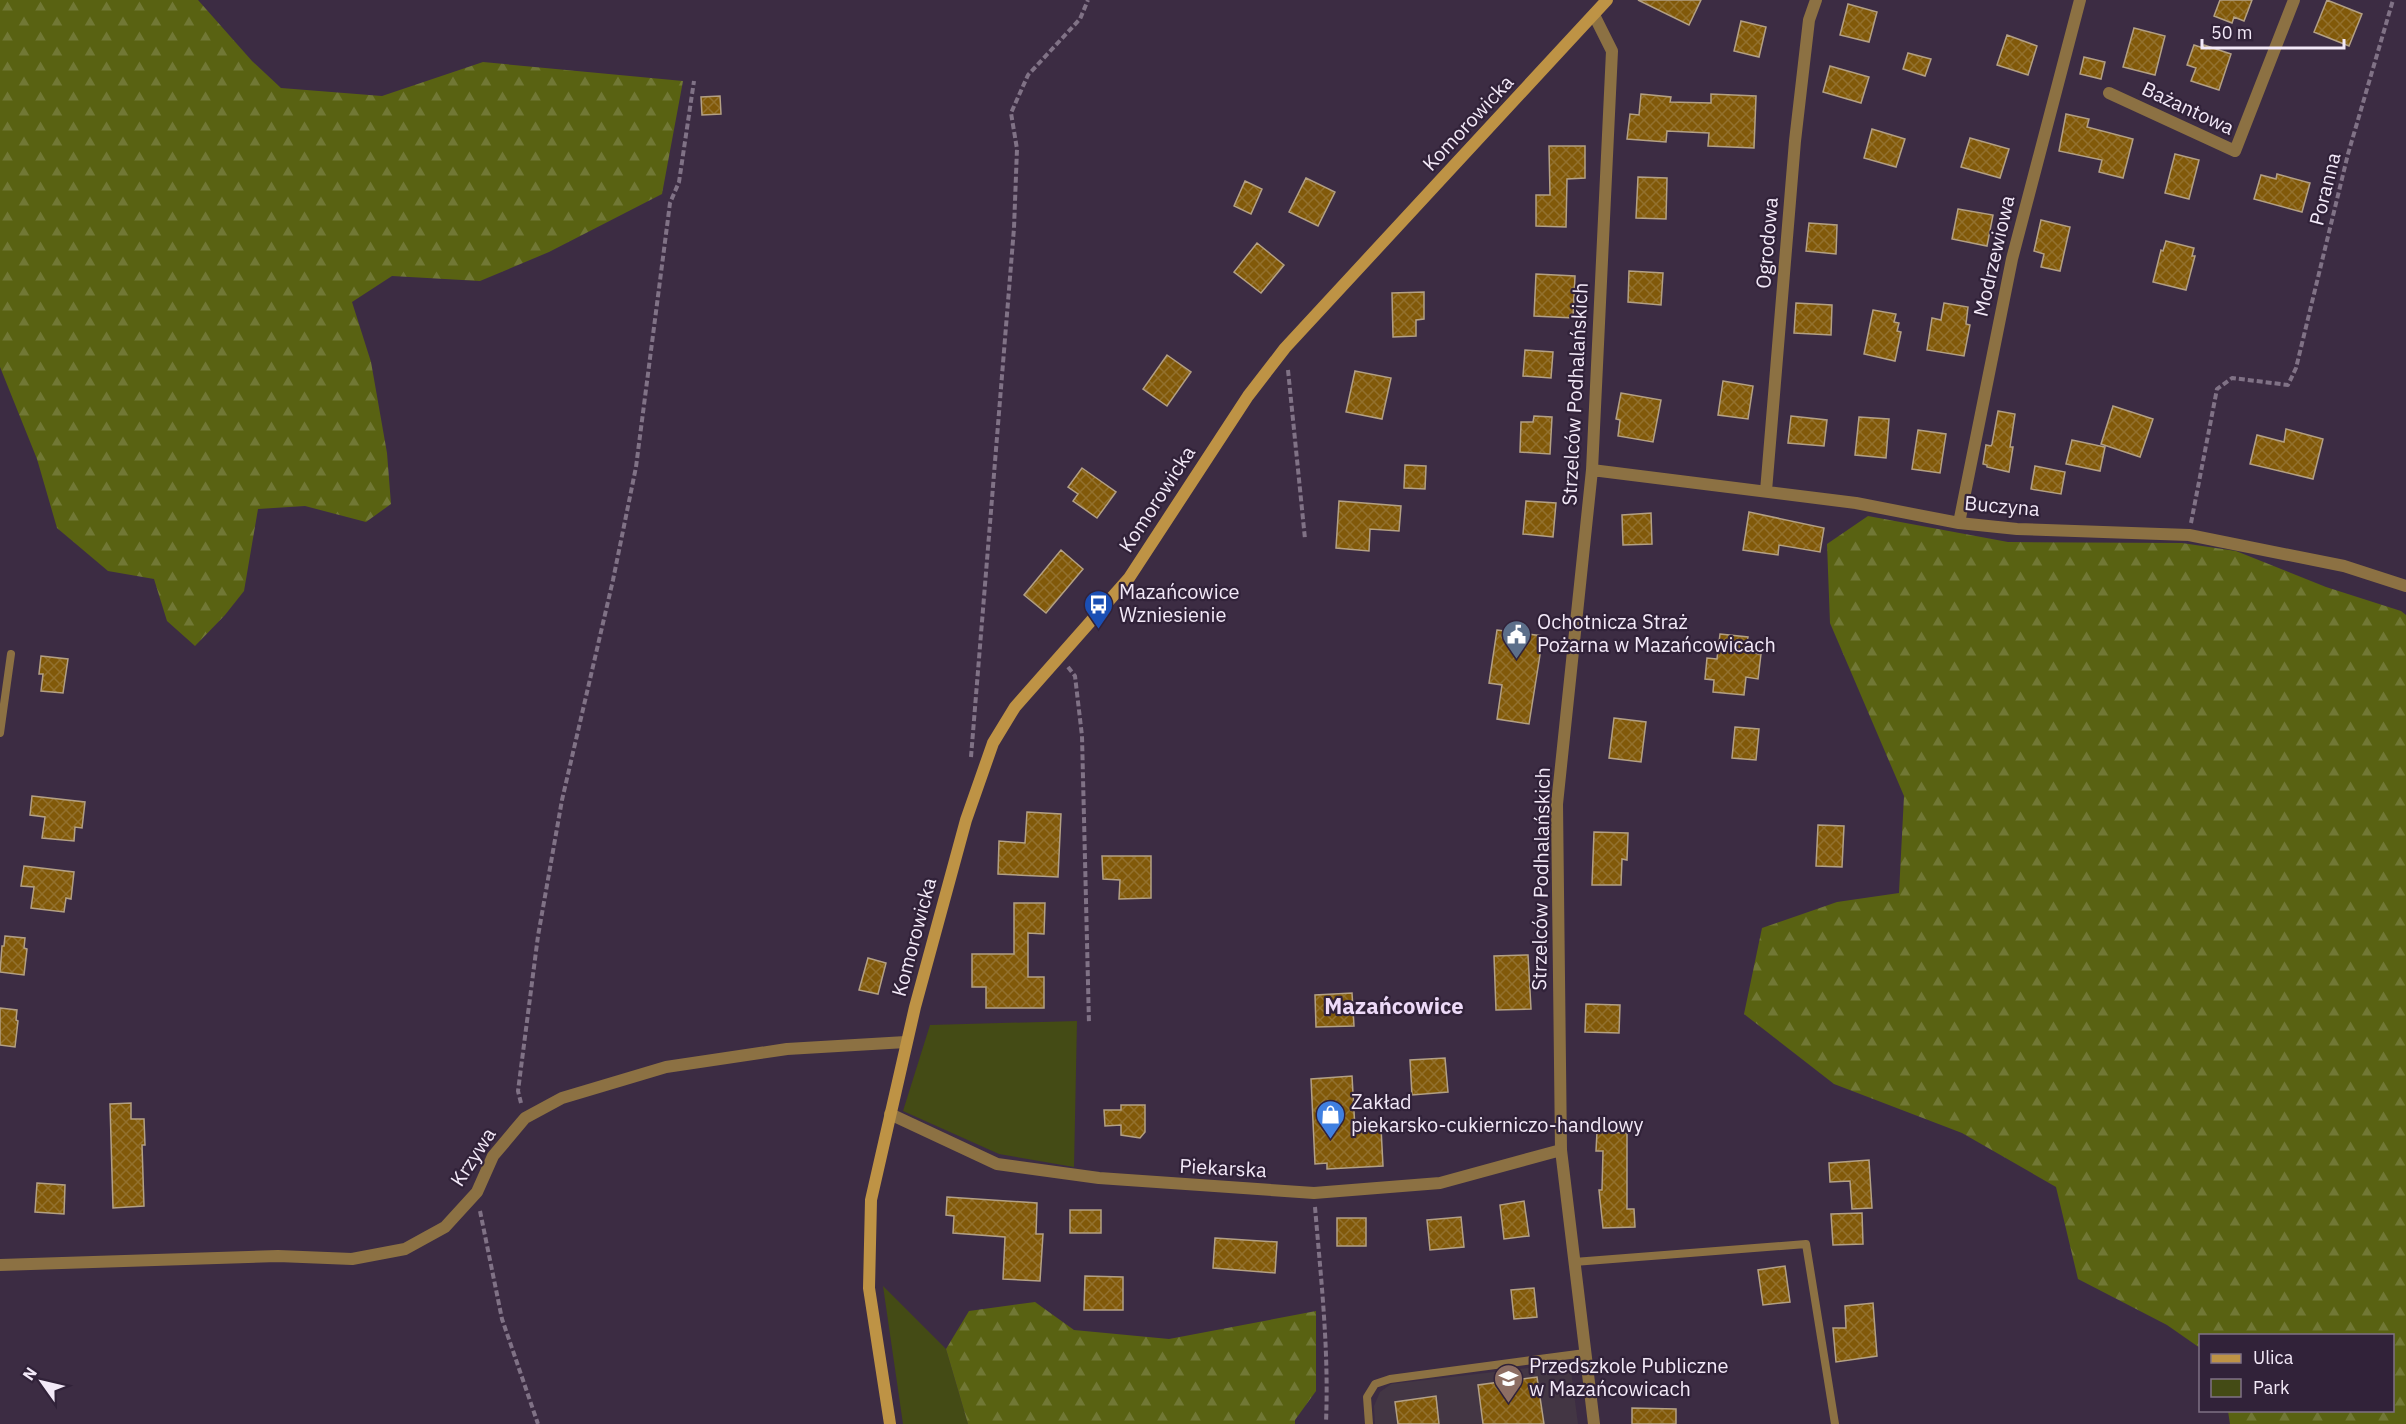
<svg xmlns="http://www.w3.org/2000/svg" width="2406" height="1424" font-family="'IBM Plex Sans',sans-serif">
<defs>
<pattern id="forest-firs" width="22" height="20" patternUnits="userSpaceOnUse" patternTransform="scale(1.5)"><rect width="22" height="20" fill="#596212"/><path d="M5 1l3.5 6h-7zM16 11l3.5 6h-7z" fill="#717835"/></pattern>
<pattern id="building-cross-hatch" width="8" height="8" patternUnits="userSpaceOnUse" patternTransform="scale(1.5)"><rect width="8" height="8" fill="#815909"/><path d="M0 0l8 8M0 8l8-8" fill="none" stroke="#93712e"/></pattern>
</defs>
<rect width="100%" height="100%" fill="#3c2c43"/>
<path fill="#433644" d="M1570 1363 1578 1424H1375L1374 1406 1380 1392 1391 1384Z"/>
<path fill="#444b15" d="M1077 1021 1074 1167 999 1154 903 1111 930 1025Z
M883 1286 946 1349 968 1424H903Z"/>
<path fill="url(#forest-firs)" d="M0 0H198L252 61 281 88 382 96 483 62 683 81 662 194 549 252 480 281 392 276 352 302 371 362 387 453 391 504 366 522 305 506 258 509 244 591 225 615 195 646 167 621 154 579 108 571 57 528 37 459 0 367Z
M1868 516 2008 542 2182 543 2236 551 2326 587 2401 611 2406 615V1424H2230L2228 1411 2392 1410V1336H2200V1348L2167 1325 2078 1279 2056 1187 1962 1133 1834 1084 1744 1014 1762 928 1837 902 1899 893 1904 796 1830 623 1827 544Z
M1035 1302 1074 1330 1169 1339 1316 1311V1391L1295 1420V1424H968L946 1349 969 1311Z"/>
<path fill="url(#building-cross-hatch)" stroke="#b3a084" stroke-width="1.5" d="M1638 0H1701L1689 25Z
M2220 0H2252L2244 21 2234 17 2232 23 2214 16Z
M2327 0 2362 14 2349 46 2314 32Z
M1848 4 1877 12 1869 42 1840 35Z
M1741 21 1766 27 1759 57 1734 51Z
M2134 28 2165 36 2155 75 2123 67Z
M2007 35 2037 46 2028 75 1997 65Z
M2194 45 2203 48 2204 45 2231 54 2219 90 2191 81 2196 68 2187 65Z
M1908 53 1931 59 1925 76 1903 69Z
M2084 57 2105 62 2101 79 2080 74Z
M1830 66 1869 77 1861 103 1823 92Z
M1641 94 1671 97 1670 102 1711 103V94L1756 96 1754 148 1708 146 1709 133 1667 131 1666 142 1627 139 1630 114 1639 115Z
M720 96 721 114 702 115 701 97Z
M2066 114 2089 119 2087 127 2133 139 2123 178 2099 172 2102 160 2059 151Z
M1872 129 1905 139 1896 167 1864 158Z
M1970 138 2009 149 2000 178 1961 167Z
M1549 146H1585V178L1567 179 1566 227 1536 226V195H1550Z
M2175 154 2199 160 2189 199 2165 193Z
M2277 174 2310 183 2302 212 2254 199 2261 175 2276 179Z
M1638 177 1667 178 1666 219 1636 218Z
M1306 178 1335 192 1318 226 1289 212Z
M1245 181 1262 189 1251 214 1234 206Z
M1958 209 1993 215 1987 246 1952 239Z
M2041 220 2070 227 2060 271 2041 267 2044 254 2034 251Z
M1809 223 1837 225 1836 254 1806 251Z
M2166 241 2194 248 2192 256H2195L2186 290 2153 282 2161 250 2163 251Z
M1257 243 1284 265 1261 293 1234 272Z
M1629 271 1663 273 1661 305 1628 302Z
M1536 274 1575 276 1573 318 1534 316Z
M1424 292V319L1416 320V336L1393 337 1392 293Z
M1796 303 1832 305 1831 335 1794 333Z
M1944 303 1968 307 1966 324 1970 325 1964 356 1927 350 1932 318 1941 320Z
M1873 310 1896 314 1894 322 1899 323 1897 331 1901 332 1895 361 1864 354Z
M1525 350 1553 352 1551 378 1523 376Z
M1167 355 1191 372 1167 406 1143 389Z
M1355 371 1391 378 1382 419 1346 412Z
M1723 381 1753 386 1748 419 1718 415Z
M1621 393 1661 400 1653 442 1618 436 1620 420 1616 419Z
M2113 406 2153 419 2140 457 2101 444Z
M1998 411 2015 414 2010 447H2013L2009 472 1987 467V465L1983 464 1986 445 1991 446 1992 444Z
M1534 416 1552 417 1550 454 1520 452 1521 422H1533Z
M1791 416 1827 420 1824 446 1788 443Z
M1859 417 1889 419 1886 458 1855 455Z
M2286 429 2323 439 2313 479 2250 464 2257 435 2284 442Z
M1918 430 1946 434 1940 473 1912 469Z
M2072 440 2105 447 2100 471 2066 464Z
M1405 465 1426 466 1425 489 1404 488Z
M2035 466 2065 472 2061 494 2031 489Z
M1082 468 1116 492 1097 518 1073 501 1078 494 1068 487Z
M1339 501 1401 506 1399 531 1370 529 1369 551 1336 548Z
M1526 501 1556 503 1553 537 1523 534Z
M1749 512 1824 528 1820 552 1779 545 1778 555 1743 550Z
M1651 513 1652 544 1623 545 1622 515Z
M1061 550 1083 569 1046 613 1024 595Z
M1497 630 1543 636 1529 724 1497 719 1502 685 1489 683Z
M1720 634 1748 637 1746 652 1761 654 1758 679 1746 677 1744 695 1713 692 1714 680 1705 679 1707 658 1717 659Z
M41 656 68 659 63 693 41 691 43 674H39Z
M1614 718 1646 722 1641 762 1609 758Z
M1735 727 1759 729 1756 760 1732 758Z
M32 796 85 802 82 828 75 827 74 841 42 838 45 817 30 815Z
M1027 812 1061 814 1058 877 998 874 999 841 1025 843Z
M1818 825 1844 826 1842 867 1816 866Z
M1594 832 1628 833 1627 860 1622 859 1621 885H1592Z
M1102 856H1151V898L1119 899 1120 880 1103 879Z
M24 866 74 872 71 899 66 898 64 912 31 908 34 887 21 886Z
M1014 903H1045L1044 934 1028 933V977H1044V1008H986V987H972V954H1014Z
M5 936 25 938 24 948 27 949 24 975 0 972 2 946H4Z
M1528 955 1531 1009 1496 1010 1494 956Z
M868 958 886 963 878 994 859 990Z
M1352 993 1354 1026 1316 1027 1315 995Z
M1586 1004 1620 1005 1619 1033 1585 1032Z
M0 1008 17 1010 16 1020 18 1021 15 1047 0 1045Z
M1445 1058 1448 1092 1412 1095 1410 1060Z
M1352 1076 1355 1129 1381 1128 1383 1166 1327 1169V1163L1315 1164 1311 1079Z
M131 1103V1119H144L145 1145H142L144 1206 113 1208 110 1104Z
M1121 1105H1145V1132L1140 1138 1121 1135V1125L1105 1126 1104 1110H1121Z
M1597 1132 1627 1133V1209H1634L1635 1227 1603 1228 1599 1190H1602L1603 1151H1596Z
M1869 1160 1872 1208 1852 1209 1850 1181 1830 1182 1829 1163Z
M37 1183 65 1185 64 1214 35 1212Z
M947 1197 1037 1203 1036 1234H1043L1040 1281 1003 1279 1005 1237 953 1233 954 1216 946 1215Z
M1524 1201 1529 1236 1504 1239 1500 1205Z
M1070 1210H1101V1233H1070Z
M1862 1213 1863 1244 1833 1245 1831 1214Z
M1461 1217 1464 1247 1430 1250 1427 1220Z
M1337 1218H1366V1246H1337Z
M1215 1238 1277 1242 1275 1273 1213 1268Z
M1785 1266 1790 1302 1763 1305 1758 1270Z
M1085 1276 1123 1277V1310H1084Z
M1534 1288 1537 1317 1514 1319 1511 1290Z
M1873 1303 1877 1356 1836 1362 1833 1328H1846L1845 1306Z
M1537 1377 1544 1424H1483L1478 1385Z
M1436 1396 1439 1424H1398L1395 1402Z
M1632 1408 1676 1409V1424H1632Z"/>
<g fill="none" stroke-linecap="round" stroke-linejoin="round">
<path stroke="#807286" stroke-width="4" stroke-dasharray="6 3" stroke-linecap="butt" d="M1288 370 1305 539
M2191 523 2217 389 2232 378 2288 385 2296 368 2348 154 2393 0
M1068 667 1075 676 1082 736 1089 1024
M971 757 1014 228 1017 149 1011 113 1028 75 1080 19 1088 0
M521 1103 518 1091 538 936 562 800 613 580 636 467 670 203 679 182 694 81
M1315 1207C1321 1279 1329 1350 1326 1422
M480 1211 502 1319 538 1424"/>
<path stroke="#8c7143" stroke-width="8" d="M0 733 11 654
M1574 1262 1806 1244 1835 1424
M1369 1424 1367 1397 1375 1384 1390 1379 1585 1353"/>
<path stroke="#8c7143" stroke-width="12" d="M2109 93 2235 151 2294 0
M1592 470 1856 503 1959 523 2017 529 2189 535 2344 566 2406 586
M1766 491 1795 141 1809 20 1816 0
M1959 523 2012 259 2080 0
M890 1114 997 1164 1099 1178 1314 1193 1440 1183 1561 1150
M0 1265 278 1256 352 1259 405 1249 445 1227 477 1192 493 1156 525 1118 562 1098 666 1067 787 1049 906 1042
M1594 1424 1561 1150 1557 804 1592 470 1612 51 1594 15"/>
<path stroke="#be9345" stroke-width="12" d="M890 1424 869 1288 871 1200 915 1007 966 820 993 743 1015 707 1129 578 1248 396 1285 348 1607 0"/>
</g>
<defs>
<symbol id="bus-pin" viewBox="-11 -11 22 30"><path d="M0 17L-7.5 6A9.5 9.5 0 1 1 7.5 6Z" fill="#1a4fb4" stroke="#312239"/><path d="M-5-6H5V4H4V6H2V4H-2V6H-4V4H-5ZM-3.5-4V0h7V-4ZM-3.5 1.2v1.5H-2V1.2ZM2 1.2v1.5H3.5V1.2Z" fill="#fff"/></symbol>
<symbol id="civic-pin" viewBox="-11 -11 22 30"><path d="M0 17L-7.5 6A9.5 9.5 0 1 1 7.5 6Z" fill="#5c6f8a" stroke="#312239"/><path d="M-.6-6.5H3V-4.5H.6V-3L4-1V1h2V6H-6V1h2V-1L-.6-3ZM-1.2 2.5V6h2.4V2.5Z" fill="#fff"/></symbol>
<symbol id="shop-pin" viewBox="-11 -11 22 30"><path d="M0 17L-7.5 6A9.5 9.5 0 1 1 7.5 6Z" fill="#3f7fe0" stroke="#312239"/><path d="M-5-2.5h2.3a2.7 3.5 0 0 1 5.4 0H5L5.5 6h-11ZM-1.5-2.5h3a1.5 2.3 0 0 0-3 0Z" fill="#fff"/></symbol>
<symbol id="school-pin" viewBox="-11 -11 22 30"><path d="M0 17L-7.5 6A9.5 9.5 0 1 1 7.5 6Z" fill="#8d6e63" stroke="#312239"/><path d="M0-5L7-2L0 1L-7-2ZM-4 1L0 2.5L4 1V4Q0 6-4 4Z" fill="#fff"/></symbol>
</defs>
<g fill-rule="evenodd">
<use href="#bus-pin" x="1082" y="588" width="33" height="45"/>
<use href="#civic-pin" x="1500" y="618" width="33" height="45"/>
<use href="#shop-pin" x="1314" y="1098" width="33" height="45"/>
<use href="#school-pin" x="1492" y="1362" width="33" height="45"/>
</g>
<g text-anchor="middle" stroke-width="4.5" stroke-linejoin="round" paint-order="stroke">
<g font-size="20" fill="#f3e9f8" stroke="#312239">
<text transform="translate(2188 108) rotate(25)" y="7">Bażantowa</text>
<text transform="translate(1468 123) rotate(-47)" y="7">Komorowicka</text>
<text transform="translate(2325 189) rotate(-76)" y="7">Poranna</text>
<text transform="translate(1767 243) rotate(-85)" y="7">Ogrodowa</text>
<text transform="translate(1994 256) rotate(-77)" y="7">Modrzewiowa</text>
<text transform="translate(1575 394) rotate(-87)" y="7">Strzelców Podhalańskich</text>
<text transform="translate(1157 499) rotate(-57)" y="7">Komorowicka</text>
<text transform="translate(2002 506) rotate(5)" y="7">Buczyna</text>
<text transform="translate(1541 879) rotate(-89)" y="7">Strzelców Podhalańskich</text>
<text transform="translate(914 937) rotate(-75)" y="7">Komorowicka</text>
<text transform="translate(473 1157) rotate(-57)" y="7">Krzywa</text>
<text transform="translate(1223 1168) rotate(3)" y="7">Piekarska</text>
</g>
<g font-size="20" fill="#f3e9f8" stroke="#312239" text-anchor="start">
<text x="1119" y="599">Mazańcowice<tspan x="1119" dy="23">Wzniesienie</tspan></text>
<text x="1537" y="629">Ochotnicza Straż<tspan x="1537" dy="23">Pożarna w Mazańcowicach</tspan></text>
<text x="1351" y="1109">Zakład<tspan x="1351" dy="23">piekarsko-cukierniczo-handlowy</tspan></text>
<text x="1529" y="1373">Przedszkole Publiczne<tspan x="1529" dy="23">w Mazańcowicach</tspan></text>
</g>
<g font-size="22" font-weight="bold" fill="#eddaf8" stroke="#312239">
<text x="1394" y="1014">Mazańcowice</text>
</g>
</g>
<rect x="2199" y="1334" width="195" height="78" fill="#312239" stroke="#7f7285" stroke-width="1.5"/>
<rect x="2211" y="1354" width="30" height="9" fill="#be9345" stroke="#7f7285" stroke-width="1.5"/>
<text x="2253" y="1364" font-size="18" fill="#f3e9f8">Ulica</text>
<rect x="2211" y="1379" width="30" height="18" fill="#444b15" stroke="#7f7285" stroke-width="1.5"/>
<text x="2253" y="1394" font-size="18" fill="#f3e9f8">Park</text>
<g transform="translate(42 1382) rotate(304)" stroke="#312239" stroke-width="4.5" paint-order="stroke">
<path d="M0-4.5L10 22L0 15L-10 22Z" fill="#f3e9f8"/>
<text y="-9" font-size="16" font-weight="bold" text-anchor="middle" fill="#f3e9f8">N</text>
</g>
<path d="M2202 39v9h142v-9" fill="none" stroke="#f3e9f8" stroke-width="3"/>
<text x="2211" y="39" font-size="18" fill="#f3e9f8" stroke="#312239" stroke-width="4.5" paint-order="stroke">50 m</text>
</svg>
